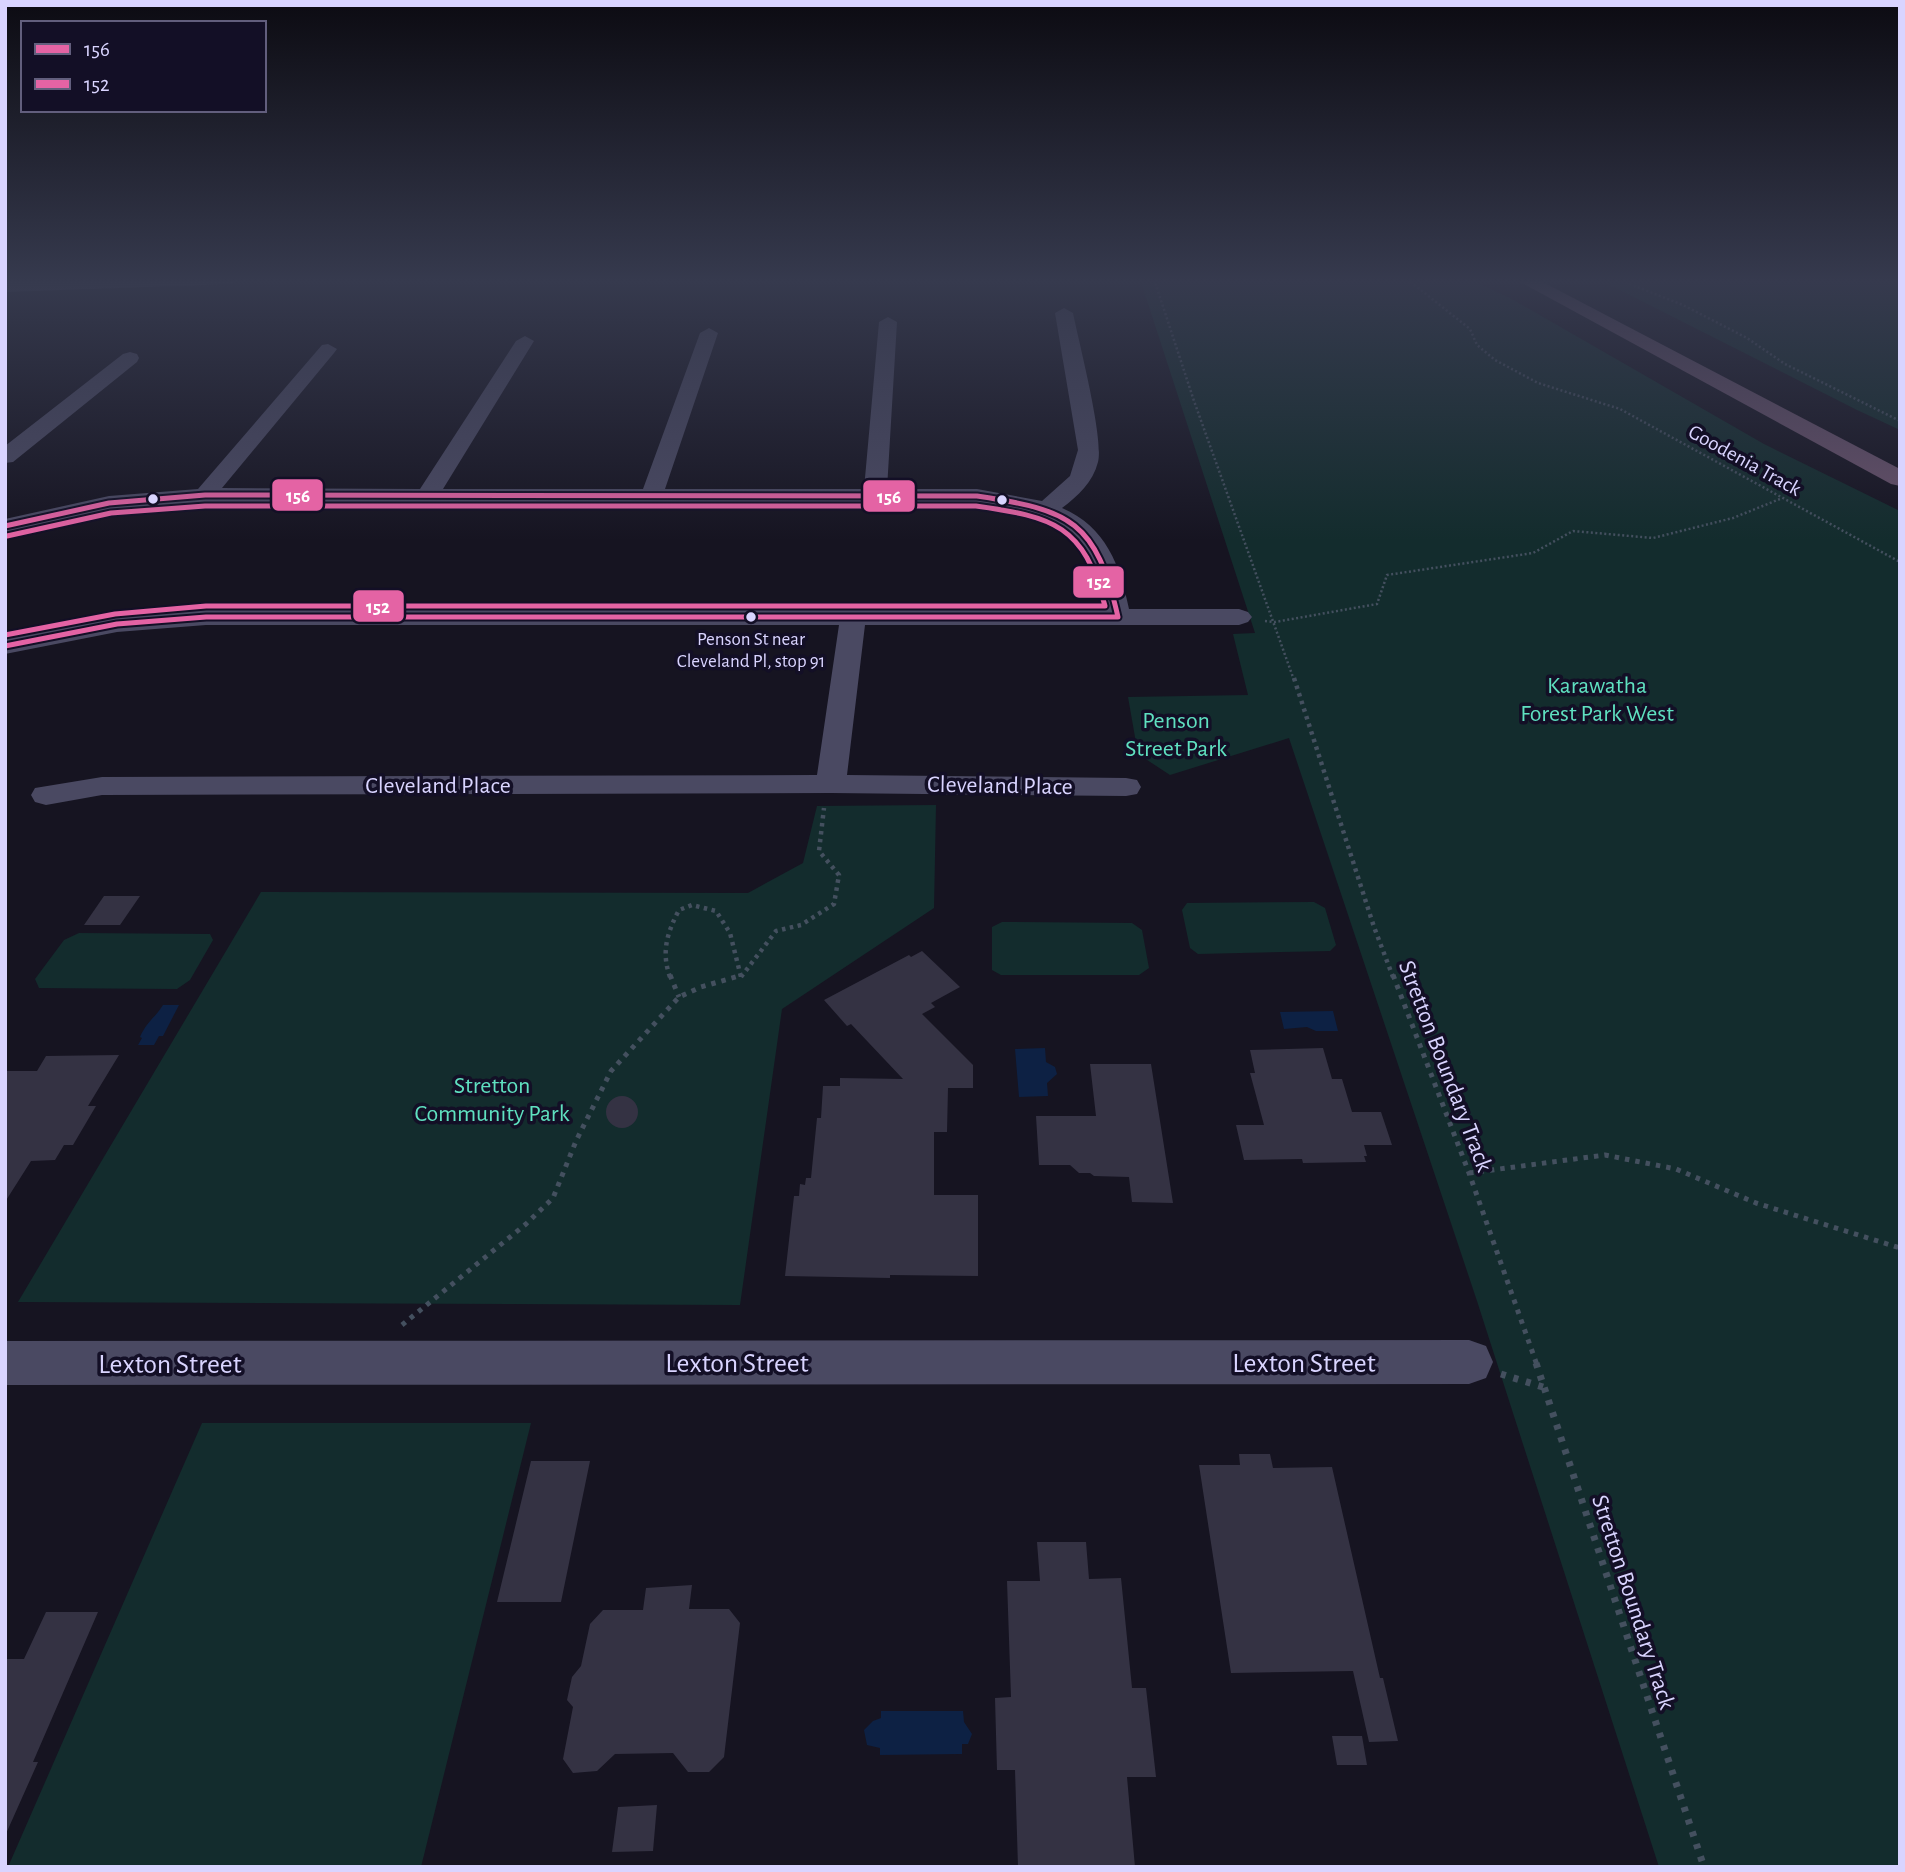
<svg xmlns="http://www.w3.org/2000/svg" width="1905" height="1872" font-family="'Alegreya Sans',sans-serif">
<rect width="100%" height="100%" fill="#161421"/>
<path fill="#132c2d" d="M1140 279H1469L1510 298 1764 444 1900 511V1867H1659L1477 1301 1289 738 1170 775 1138 754 1128 697 1248 695 1233 634 1255 633Z
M1598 279H1900V430L1857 410Z
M936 805 934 908 782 1009 740 1305 18 1302 261 892 748 893 803 863 817 806Z
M1314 902 1325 908 1336 945 1330 951 1198 954 1190 948 1182 910 1187 903Z
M1002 922 1132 923 1142 930 1149 968 1139 975H1001L992 970V927Z
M79 933 210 934 213 940 190 980 177 989 39 988 35 979 64 940Z
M202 1423H531L421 1867H8Z"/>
<path fill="#0d2144" d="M163 1005H179L163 1036H159L154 1045H138L142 1038 140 1037C147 1021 155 1018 163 1005Z
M1333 1011 1338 1031H1316L1307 1027 1284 1029 1280 1012Z
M1045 1048 1046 1062 1055 1067 1057 1074 1047 1083 1048 1096 1019 1097 1015 1049Z
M881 1711H963L964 1722 972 1734 968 1744H962V1754L880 1755V1748L867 1745 864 1730 873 1721 881 1718Z"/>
<path fill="#343243" d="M104 896H140L120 925H84Z
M922 951 960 987 931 1003 935 1007 922 1014 973 1065V1088H948L947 1132H934V1195H978V1276L890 1275V1278L785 1276 794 1196H799L800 1184 805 1185 806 1178H811L817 1118H821L823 1086H840V1078L903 1079 851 1024 847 1026 824 1000 909 955 911 957Z
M1323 1048 1332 1079H1342L1352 1112H1381L1392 1145H1364L1367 1156H1364L1366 1162 1303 1163 1302 1159 1244 1160 1236 1125H1264L1250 1073H1255L1250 1050Z
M119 1055 88 1106H96L73 1145H64L55 1160 31 1161 5 1202V1071H37L46 1056Z
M1090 1064H1151L1173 1203 1132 1202 1129 1177 1094 1176 1090 1173H1079L1070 1165H1039L1036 1116H1096Z
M606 1112a16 16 0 1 1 32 0a16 16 0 1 1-32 0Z
M1239 1454H1270L1273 1468 1332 1467 1380 1678H1383L1398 1741 1369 1742 1353 1671 1231 1673 1199 1465H1240Z
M531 1461H590L561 1602H497Z
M1037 1542H1086L1089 1579 1121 1578 1132 1688H1146L1156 1777H1127L1135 1867H1018L1015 1770H997L995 1698 1011 1697 1007 1581H1040Z
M692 1585 689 1609H729L740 1623 724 1757 709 1772H688L673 1753 615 1754 597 1771 573 1773 563 1759 573 1707 567 1700 572 1677 581 1666 590 1624 603 1610H643L646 1588Z
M46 1612H98L33 1762H38L5 1836V1659H24Z
M1332 1736H1362L1367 1765H1337Z
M657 1805 653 1851 612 1852 618 1807Z"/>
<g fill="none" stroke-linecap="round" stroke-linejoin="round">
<path stroke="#44505f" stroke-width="2.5" stroke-dasharray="2 2.5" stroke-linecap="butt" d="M1154 279 1194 401 1294 680
M1402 279 1412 283 1470 329 1477 345 1495 360 1538 383 1620 409 1900 562
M1617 279 1683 305 1747 338 1785 364 1900 421
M1265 621 1275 622 1377 604 1387 575 1533 553 1573 531 1653 538 1733 518 1780 499"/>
<path stroke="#44505f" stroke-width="4.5" stroke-dasharray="3.5 4.5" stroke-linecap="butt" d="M1294 678 1374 927 1393 977
M670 977C661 952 667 933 679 910L692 905 716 911 730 933 741 977
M741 977 776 931 801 925 834 904 839 875 819 851 824 808"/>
<path stroke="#44505f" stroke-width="5" stroke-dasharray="4.5 6" stroke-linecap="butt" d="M670 975 679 997
M1393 975 1469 1173 1537 1365
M1469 1173 1605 1155 1676 1169 1756 1203 1900 1248
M402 1325 526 1224 553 1198 576 1141 611 1071 679 997 701 987 742 975"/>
<path stroke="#44505f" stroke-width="7" stroke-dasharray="5 8" stroke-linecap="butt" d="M1536 1363 1704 1867
M1501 1374 1543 1387"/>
<path fill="#4a4962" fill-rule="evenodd" d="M95 279H239L231 284 5 292V282Z
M1064 308 1073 313C1079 343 1104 438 1098 462 1093 482 1078 496 1062 508 1106 527 1120 565 1129 609H1239L1248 612 1252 617 1248 622 1239 625H865L847 775 1126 778 1137 780 1141 787 1137 794 1126 796 831 793 102 795 46 805 35 802 31 795 35 788 102 777 817 775 839 625H206L117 632 5 654V638L117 616 206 609H1104C1088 524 1059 513 977 503L205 502 109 510 5 533V519L109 496 198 489 322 345 328 344 337 349 334 353 222 488 420 489 516 341 525 336 534 341 443 489H643L700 333 709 328 718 333 665 489H864L879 322 888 317 897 322 887 489H977L1042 501 1070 476 1078 450 1055 313Z
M130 352 137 354 139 358 137 362 13 462 5 463V446L123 354Z
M1469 1340 1486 1346 1493 1362 1486 1378 1469 1384 5 1385V1341Z"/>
<path fill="#67516a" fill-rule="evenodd" d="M1515 279H1537L1900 469V486L1891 484Z"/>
<defs>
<path id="bus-1" d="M5 526 109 503 205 495 977 496C1071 510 1096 521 1118 617
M5 646 117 624 206 617H1118"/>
<path id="bus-2" d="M5 635 115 614 206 606H1105C1084 525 1054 517 976 506H205L111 513 7 536"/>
</defs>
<use href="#bus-1" stroke="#130f26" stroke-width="9"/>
<use href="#bus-2" stroke="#130f26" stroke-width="9"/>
<use href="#bus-1" stroke="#e463a4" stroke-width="5"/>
<use href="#bus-2" stroke="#e463a4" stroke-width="5"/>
</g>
<linearGradient id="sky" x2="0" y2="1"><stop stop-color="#0c0b12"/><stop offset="0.52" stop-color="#363a4e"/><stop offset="1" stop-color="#363a4e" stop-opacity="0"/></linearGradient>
<rect width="1905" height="541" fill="url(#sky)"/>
<g fill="#d9d4ff" stroke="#130f26" stroke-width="2.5">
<circle cx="153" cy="499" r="6"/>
<circle cx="1002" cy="500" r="6"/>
<circle cx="751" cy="617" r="6"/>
</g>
<g text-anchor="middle" stroke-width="7" stroke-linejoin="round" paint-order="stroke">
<g font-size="19" fill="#d9d4ff" stroke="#130f26">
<text x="751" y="645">Penson St near<tspan x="751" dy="22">Cleveland Pl, stop 91</tspan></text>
</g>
<g font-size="21" fill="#d9d4ff" stroke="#130f26">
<text transform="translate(1745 460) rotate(29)" y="7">Goodenia Track</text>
</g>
<g font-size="24" fill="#5fe0c0" stroke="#130f26">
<text x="1597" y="693">Karawatha<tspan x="1597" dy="28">Forest Park West</tspan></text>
<text x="1176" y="728">Penson<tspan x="1176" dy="28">Street Park</tspan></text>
<text x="492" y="1093">Stretton<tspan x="492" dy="28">Community Park</tspan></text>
</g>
<g font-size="24" fill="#d9d4ff" stroke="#130f26">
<text x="438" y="793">Cleveland Place</text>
<text transform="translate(1000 785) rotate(1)" y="8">Cleveland Place</text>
<text transform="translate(1446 1066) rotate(69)" y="8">Stretton Boundary Track</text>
<text transform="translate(1634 1602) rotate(72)" y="8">Stretton Boundary Track</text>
</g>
<g font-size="28" fill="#d9d4ff" stroke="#130f26">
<text x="737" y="1372">Lexton Street</text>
<text x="1304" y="1372">Lexton Street</text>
<text x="170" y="1373">Lexton Street</text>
</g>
</g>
<g stroke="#130f26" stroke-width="2.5">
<rect x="271" y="478" width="53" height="34" rx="7" fill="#e463a4"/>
<rect x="862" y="479" width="54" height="34" rx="7" fill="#e463a4"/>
<rect x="1072" y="565" width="53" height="34" rx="7" fill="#e463a4"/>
<rect x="352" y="589" width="53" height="34" rx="7" fill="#e463a4"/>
</g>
<g font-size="19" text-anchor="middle" font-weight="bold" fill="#fff">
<text x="298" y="502">156</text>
<text x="889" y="503">156</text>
<text x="1099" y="588">152</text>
<text x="378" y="613">152</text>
</g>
<rect width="1905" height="1872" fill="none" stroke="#d9d4ff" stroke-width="14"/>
<rect x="21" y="21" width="245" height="91" fill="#130f26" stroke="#625e7d" stroke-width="2"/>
<rect x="35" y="44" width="35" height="10" fill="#e463a4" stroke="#625e7d" stroke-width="2"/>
<text x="84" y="56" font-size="21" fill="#d9d4ff">156</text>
<rect x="35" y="79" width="35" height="10" fill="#e463a4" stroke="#625e7d" stroke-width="2"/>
<text x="84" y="91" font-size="21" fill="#d9d4ff">152</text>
</svg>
